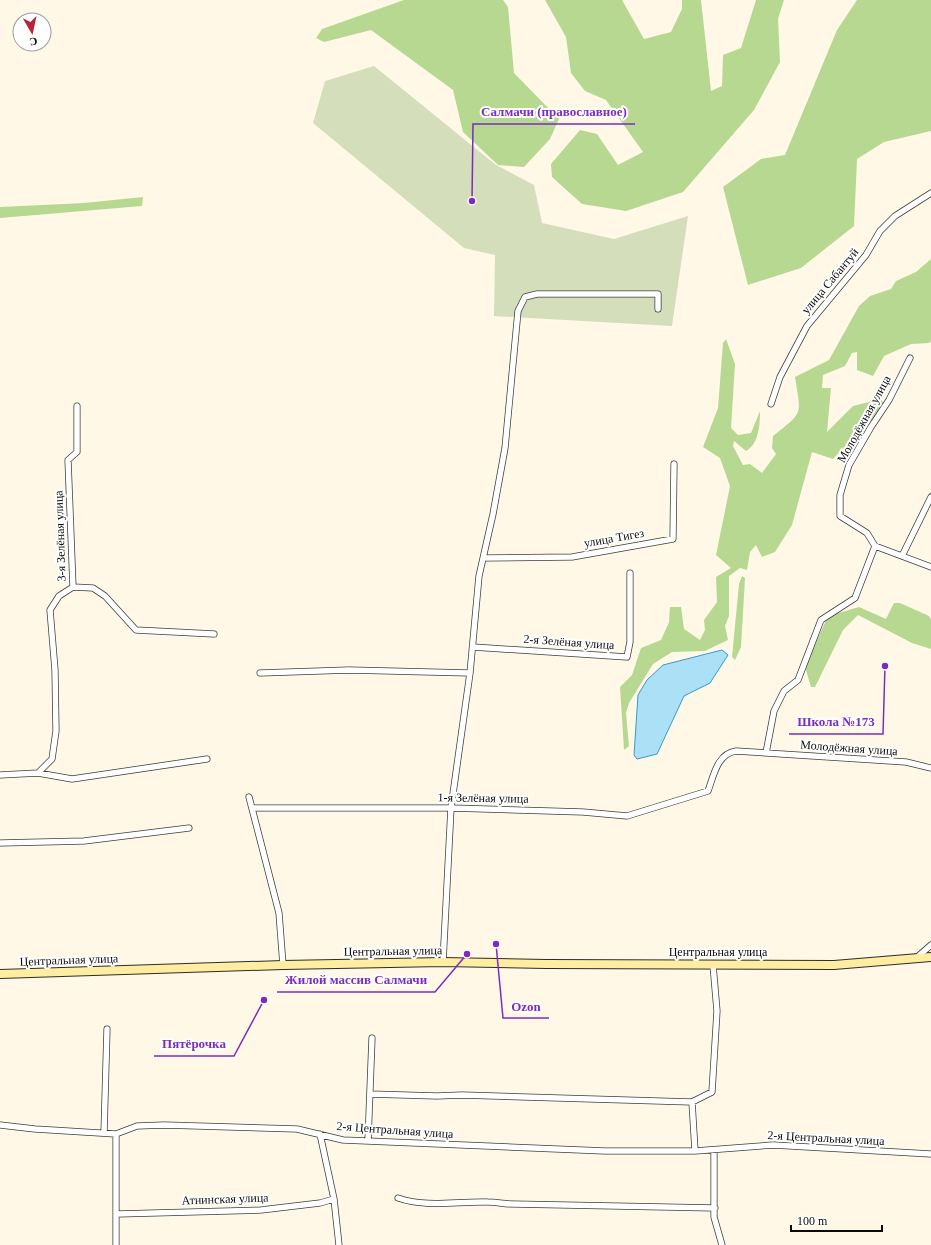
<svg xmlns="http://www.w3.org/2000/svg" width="931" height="1245" font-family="'Times New Roman',serif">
<rect width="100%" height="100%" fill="#fff8e6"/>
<path fill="#b7d891" d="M404 0H503L508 7 514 73 559 119 550 139 524 167 498 165 463 132 453 90 371 30 324 42 316 38 322 29Z
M545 0H622L644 39 671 32 682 9V0H701L711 91 722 86 723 55 741 48 756 0H784L778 19 780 62 754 110 683 192 626 211 582 204 552 177 551 164 580 130 597 134 618 165 643 152 606 100 585 91 571 73 566 37Z
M857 0H931V131L884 142 857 159 854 226 801 268 748 285 723 187 761 159 785 155 837 30Z
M143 197 142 206 0 218V207L84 203Z
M931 259V341L929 343 911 344 884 356 873 376 857 370V352L852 353 845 366 823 375 822 388H831L827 432 853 406 881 399 885 406 883 412 865 425 833 459 812 452 792 525 775 552 762 557 756 545 750 552 747 570 740 568 729 576V616L725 626 728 640 705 651 672 652 653 664 629 703 626 713 629 746 624 750 620 687 632 675 641 648 661 640 669 622 670 607H681L684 629 700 640 705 630 704 620 717 602 716 577 731 568 716 555 730 486 720 458 703 447 718 408 723 343 726 339 735 364 731 428 738 435 751 433 760 411C760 424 759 444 746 451L734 441 733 446 743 465 750 464 762 473 776 454 772 448 773 436C804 411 801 416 795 377L829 360 859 306 870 296 891 289 896 281 916 272Z
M742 576 745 578 741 647 735 660 732 657 739 584Z
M894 603H900L929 616 931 619V649L912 643 858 615 843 630 815 687H811L805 667 828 616 859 607 886 619Z"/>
<path fill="#d5deba" d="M374 66 496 165 534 185 542 223 614 239 688 216 672 326 494 316 495 255 464 248 313 123 325 81Z"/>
<path fill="#abe0f6" stroke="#329ccd" d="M722 650 728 655 710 683 684 696 657 754 637 759 634 755 638 695 647 680 663 665Z"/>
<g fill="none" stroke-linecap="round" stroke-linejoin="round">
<defs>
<path id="street" d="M771 404 780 377 807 326 866 255 880 231 895 216 931 193
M875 546 867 533 840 516V495L849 465 871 427 889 400 910 358
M902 556 931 497
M484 558 572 557 673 539 674 464
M73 587 93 588 105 596 136 630 214 634
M473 647 627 657 630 642V573
M260 673 349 670 470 673
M766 753 774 711 784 691 798 680 821 620 855 598 875 546 931 567
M38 773 52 759 56 731 55 670 50 610 59 596 73 587 68 460 77 452V406
M0 775 38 773 72 779 207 759
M249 797 279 913 283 965
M252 808H451L583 812 627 816 708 791C714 775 717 754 736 751L906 762 931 768
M0 843 84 841 189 828
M915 959 931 945
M443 962 451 808 470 673 479 576 493 514 505 448 518 311 525 297 537 294H658V309
M370 1094 437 1096 462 1095 692 1102 712 1092 717 1011 713 965
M692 1102 695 1151
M0 1125 35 1129 116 1134 137 1126 164 1125 297 1129 343 1140 605 1151H695L773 1145 931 1154
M104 1133 107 1029
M116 1134V1245
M320 1134 334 1199 339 1245
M368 1141 372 1038
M714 1150V1217L722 1245
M398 1198C427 1208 457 1201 488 1202 496 1202 504 1204 513 1204L715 1208
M117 1214 261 1210 320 1203 334 1199"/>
<path id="secondary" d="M0 974 283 965 443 962 546 964 834 965 931 957"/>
</defs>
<use href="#street" stroke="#3d3d3d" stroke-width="7"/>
<use href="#secondary" stroke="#2c2c2c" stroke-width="10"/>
<use href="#street" stroke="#fff" stroke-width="5.5"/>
<use href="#secondary" stroke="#ffeda1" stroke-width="8"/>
</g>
<g text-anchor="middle" stroke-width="4" stroke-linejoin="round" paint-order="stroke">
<g font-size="12" fill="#0a0a0a" stroke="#fff">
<text transform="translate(830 281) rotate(-50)" y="4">улица Сабантуй</text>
<text transform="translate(864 419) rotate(-61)" y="4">Молодёжная улица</text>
<text transform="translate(60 536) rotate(-92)" y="4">3-я Зелёная улица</text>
<text transform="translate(614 538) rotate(-10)" y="4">улица Тигез</text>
<text transform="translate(569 642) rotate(4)" y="4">2-я Зелёная улица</text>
<text transform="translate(849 748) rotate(4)" y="4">Молодёжная улица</text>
<text transform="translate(483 798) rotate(1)" y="4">1-я Зелёная улица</text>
<text transform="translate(393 951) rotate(-1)" y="4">Центральная улица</text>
<text x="718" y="956">Центральная улица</text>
<text transform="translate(69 960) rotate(-2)" y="4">Центральная улица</text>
<text transform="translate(395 1130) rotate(4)" y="4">2-я Центральная улица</text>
<text transform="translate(826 1138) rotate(3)" y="4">2-я Центральная улица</text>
<text transform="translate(225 1199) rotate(-2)" y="4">Атнинская улица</text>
</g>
</g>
<path fill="none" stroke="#7b2cbf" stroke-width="1.5" d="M472 201L473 124H635M885 666L883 734H789M467 954L435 992H277M496 944L503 1018H549M264 1000L234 1056H154"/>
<g fill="#7b2cbf" stroke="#fff" stroke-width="1.5">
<circle cx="472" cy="201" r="4"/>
<circle cx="885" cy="666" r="4"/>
<circle cx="467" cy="954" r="4"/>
<circle cx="496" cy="944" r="4"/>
<circle cx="264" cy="1000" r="4"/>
</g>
<g font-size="13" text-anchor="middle" font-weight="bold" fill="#7b2cbf" stroke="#fff" stroke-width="4" stroke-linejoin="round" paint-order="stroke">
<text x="554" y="116">Салмачи (православное)</text>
<text x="836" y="726">Школа №173</text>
<text x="356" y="984">Жилой массив Салмачи</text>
<text x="526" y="1011">Ozon</text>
<text x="194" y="1048">Пятёрочка</text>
</g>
<g transform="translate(32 32) rotate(171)"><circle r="19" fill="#ffffff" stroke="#9d9d9d"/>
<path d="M0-3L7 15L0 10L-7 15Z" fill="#b82336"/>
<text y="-6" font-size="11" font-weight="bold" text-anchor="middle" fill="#0a0a0a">С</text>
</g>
<path d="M791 1225v6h91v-6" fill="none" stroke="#0a0a0a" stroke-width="2"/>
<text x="797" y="1225" font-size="12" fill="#0a0a0a" stroke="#ffffff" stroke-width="3" paint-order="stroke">100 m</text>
</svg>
